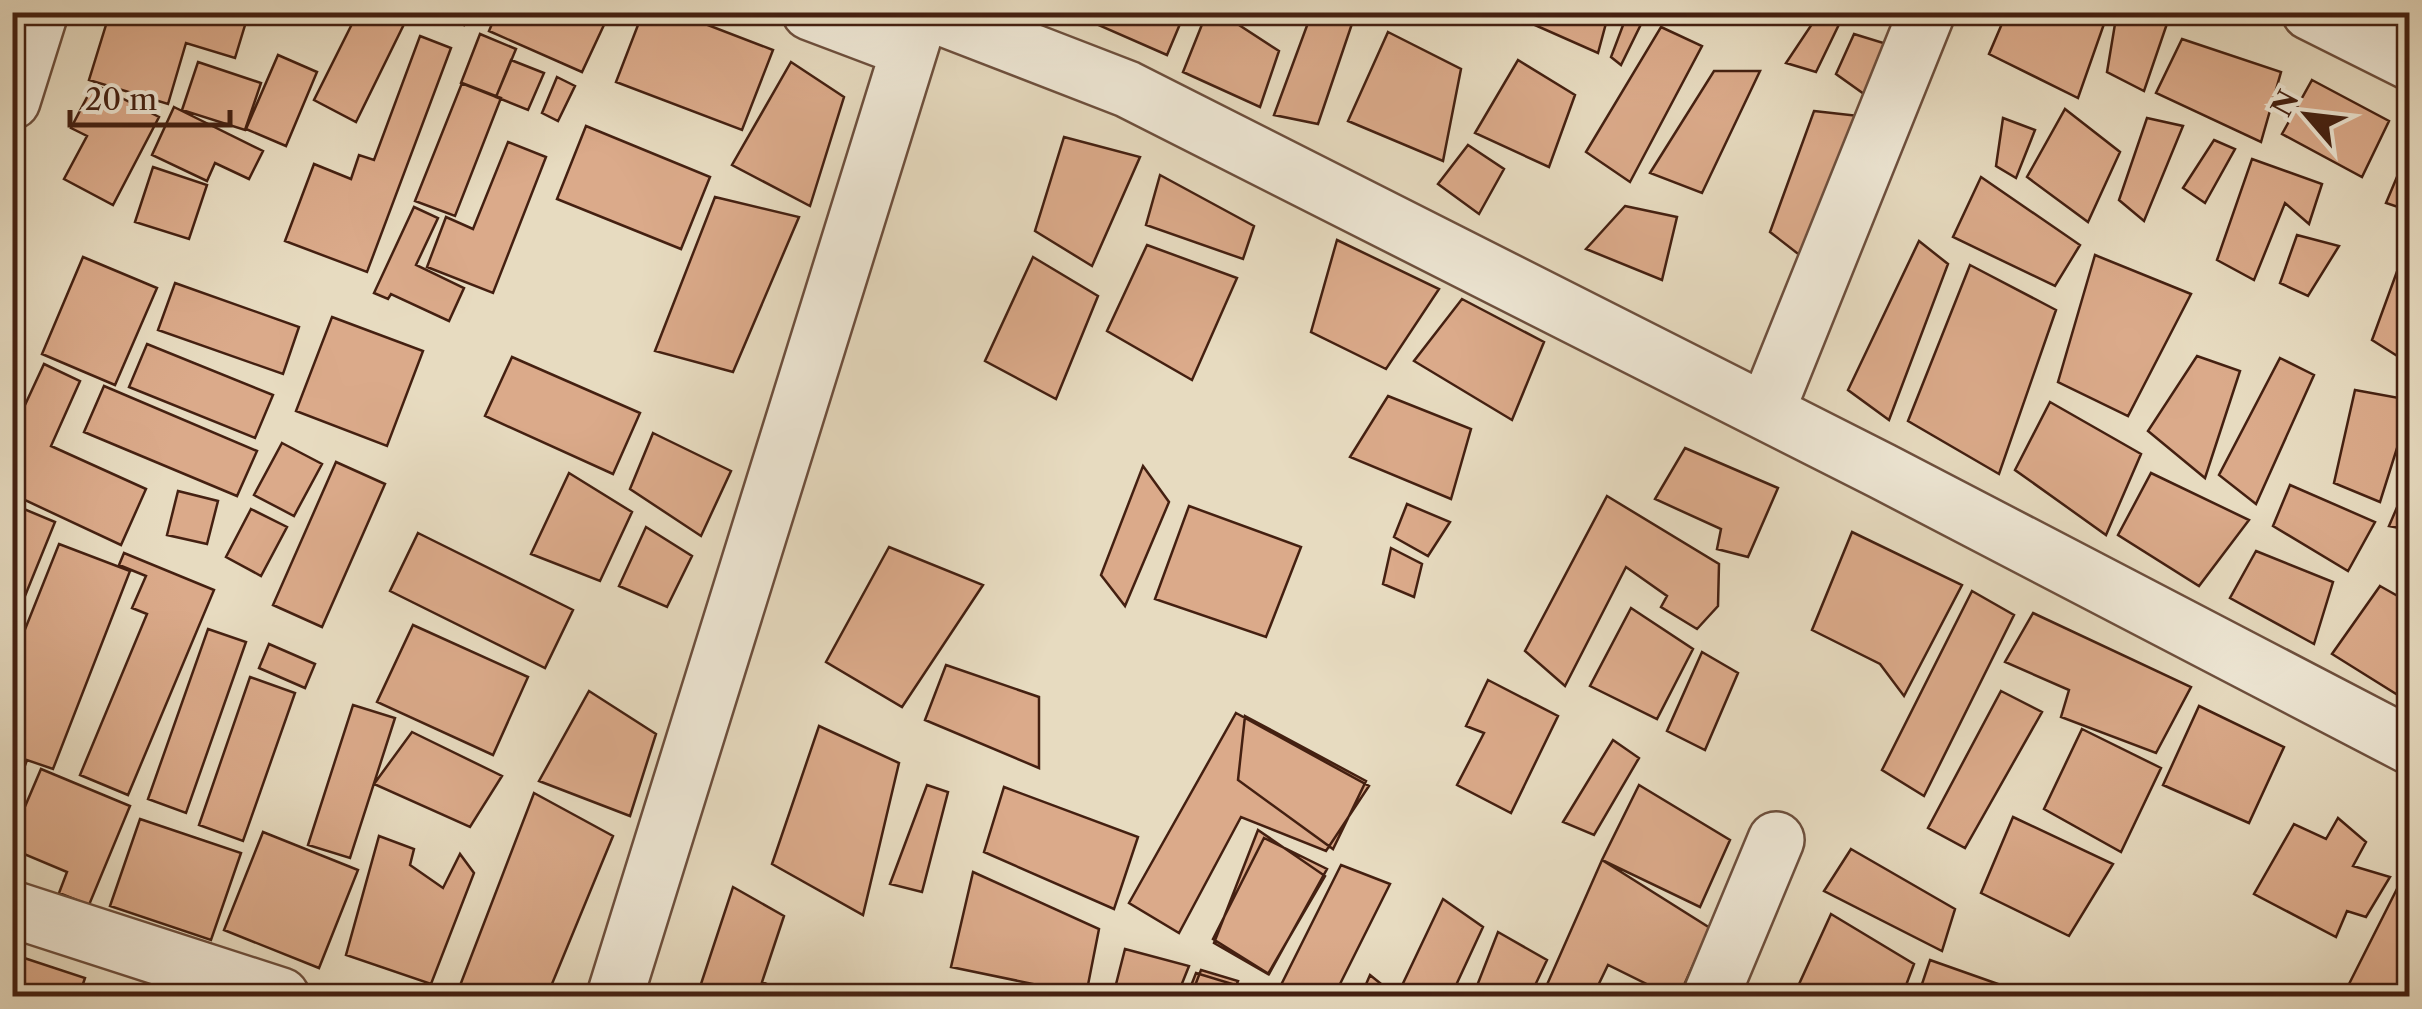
<svg xmlns="http://www.w3.org/2000/svg" width="2422" height="1009" font-family="'Libre Caslon Text',serif">
<rect width="100%" height="100%" fill="#e7dbc0"/>
<filter id="stains"><feTurbulence type="fractalNoise" baseFrequency=".002" numOctaves="4"/><feColorMatrix values="0 0 0 0 .2 0 0 0 0 .09 0 0 0 0 .02 0 0 0 .5 -.17"/></filter>
<radialGradient id="worn" r=".72"><stop offset=".6" stop-color="#630" stop-opacity="0"/><stop offset="1" stop-color="#630" stop-opacity=".3"/></radialGradient>
<path fill="#dbaa8a" stroke="#442011" stroke-width="2.5" d="M110 12H249L235 58 186 43 168 104 89 80Z
M358 12H410L356 122 314 100Z
M440 12H471L464 25Z
M497 12H610L582 72 489 31Z
M643 12H674L773 50 742 130 616 82Z
M1102 12H1185L1167 55 1096 24Z
M1207 12H1219L1279 51 1260 107 1183 72Z
M1312 12H1356L1318 124 1274 115Z
M1531 12H1609L1598 53 1528 22Z
M1628 12H1647L1621 65 1611 57Z
M1820 12H1845L1816 72 1786 63Z
M2007 12H2073L2104 24 2078 98 1989 54Z
M2117 12H2171L2144 91 2107 72Z
M1661 27 1702 46 1630 182 1586 152Z
M1388 32 1461 69 1443 161 1348 121Z
M480 34 516 49 496 97 461 83Z
M1854 34 1890 45 1871 99 1836 74Z
M420 36 451 48 367 272 285 241 314 164 351 179 359 155 374 160Z
M2182 39 2281 72 2261 142 2156 93Z
M278 55 317 72 286 146 246 129Z
M511 60 544 73 528 110 496 97Z
M1518 60 1575 95 1549 167 1475 133Z
M198 62 261 83 245 130 182 110Z
M791 62 844 97 810 206 732 165Z
M1714 71H1760L1702 193 1650 173Z
M557 77 575 86 558 121 542 113Z
M2312 80 2389 121 2362 177 2282 134Z
M462 83 501 98 455 216 415 201Z
M94 84 159 117 113 205 64 179 87 136 71 128Z
M174 107 263 151 249 179 215 163 207 181 152 155Z
M2065 109 2120 152 2088 222 2027 177Z
M1814 111 1868 117 1806 260 1770 232Z
M2003 118 2035 130 2016 178 1996 166Z
M2147 118 2183 126 2144 221 2119 200Z
M586 126 710 177 681 249 557 199Z
M1064 137 1140 157 1092 266 1035 231Z
M2214 140 2235 149 2205 203 2183 188Z
M508 142 546 157 493 293 427 267 446 217 473 229Z
M1468 145 1504 169 1479 214 1438 184Z
M2410 146V211L2386 203Z
M2252 159 2322 184 2309 224 2285 203 2254 280 2217 260Z
M153 167 207 185 189 239 135 222Z
M1160 175 1254 226 1243 259 1146 225Z
M1981 177 2080 245 2055 286 1953 237Z
M715 197 799 217 733 372 655 351Z
M1625 206 1677 217 1662 280 1586 249Z
M414 207 438 218 416 265 464 288 449 321 391 294 388 299 374 293Z
M2297 235 2339 246 2308 296 2280 283Z
M1337 240 1439 289 1386 369 1311 332Z
M1919 241 1948 264 1889 420 1848 390Z
M1147 245 1237 278 1192 380 1107 331Z
M2095 255 2191 294 2128 416 2058 382Z
M83 257 157 288 115 385 42 354Z
M1033 257 1098 296 1056 399 985 361Z
M1970 265 2056 310 1999 474 1908 421Z
M2399 266 2410 269V364L2372 340Z
M175 283 299 327 283 374 158 330Z
M1462 299 1544 342 1512 420 1414 361Z
M332 317 423 351 387 446 296 411Z
M147 344 273 395 255 438 129 387Z
M2197 356 2240 371 2205 478 2148 431Z
M512 357 640 413 613 474 485 416Z
M2280 358 2314 375 2256 504 2219 475Z
M44 364 80 381 51 446 146 489 121 545 12 494V433Z
M104 386 257 451 237 496 84 432Z
M2355 390 2410 400V407L2380 502 2334 483Z
M1388 396 1471 429 1451 499 1350 457Z
M2050 402 2141 454 2106 535 2015 470Z
M653 433 731 471 701 536 630 489Z
M282 443 322 464 294 516 254 495Z
M1685 448 1778 488 1748 557 1717 549 1721 529 1655 499Z
M336 462 385 484 322 627 273 605Z
M1143 466 1169 502 1125 606 1101 575Z
M569 473 632 512 600 581 531 554Z
M2151 473 2249 520 2199 586 2118 535Z
M2410 477V530L2389 526Z
M2290 485 2375 522 2348 571 2273 526Z
M178 491 218 501 207 544 167 535Z
M1607 496 1719 564 1718 606 1697 629 1661 607 1667 596 1626 567 1565 686 1525 651Z
M12 504 55 522 12 628Z
M1407 504 1450 522 1428 556 1394 537Z
M1189 506 1301 547 1266 637 1155 599Z
M251 509 287 527 261 576 226 557Z
M646 527 692 556 667 607 619 586Z
M1852 532 1962 585 1904 696 1880 664 1812 630Z
M418 533 573 610 545 668 390 591Z
M59 544 130 571 53 769 27 760 23 771 12 768V662Z
M889 547 983 585 902 707 826 662Z
M1391 548 1422 564 1414 597 1383 584Z
M2256 551 2333 582 2314 644 2230 598Z
M124 553 214 590 128 795 80 775 147 614 132 608 146 576 119 565Z
M2380 586 2410 603 2409 702 2332 654Z
M1972 591 2014 615 1924 796 1882 770Z
M1631 608 1693 649 1657 719 1590 686Z
M2033 613 2191 687 2156 753 2061 717 2069 690 2005 662Z
M413 625 528 677 493 755 377 702Z
M208 629 246 642 186 813 148 799Z
M269 644 315 664 305 688 259 668Z
M1702 652 1738 673 1705 750 1667 731Z
M946 665 1039 697V768L925 720Z
M250 677 295 693 243 841 199 825Z
M1488 680 1558 716 1511 813 1457 785 1484 733 1466 726Z
M589 691 656 734 630 816 539 781Z
M2001 691 2042 712 1965 848 1928 828Z
M353 705 395 718 350 858 308 845Z
M2199 706 2284 747 2249 823 2163 785Z
M1236 713 1369 786 1326 851 1241 817 1179 933 1129 903Z
M1245 716 1366 781 1333 849 1238 780Z
M819 726 899 763 863 915 772 864Z
M2082 729 2161 768 2121 852 2044 809Z
M412 732 502 776 470 827 374 784Z
M1613 740 1639 758 1594 835 1563 822Z
M41 769 130 806 89 905 59 893 67 872 12 849V837Z
M12 779 21 782 12 803Z
M927 785 948 792 922 892 890 884Z
M1639 785 1730 840 1700 907 1602 860Z
M1004 787 1138 837 1114 909 984 852Z
M534 793 613 836 547 996H456Z
M2013 817 2113 864 2069 936 1981 893Z
M2338 818 2366 842 2353 866 2390 877 2366 917 2347 911 2336 937 2254 894 2294 824 2326 839Z
M140 819 241 853 211 940 110 906Z
M1258 830 1325 876 1268 974 1214 943Z
M263 832 358 870 319 968 224 930Z
M379 836 414 849 410 865 443 888 460 854 474 873 431 984 346 955Z
M1264 838 1327 869 1269 974 1213 939Z
M1851 849 1955 909 1942 951 1824 891Z
M1602 860 1710 928 1679 996H1671L1608 965 1593 996H1542Z
M2410 863V957L2392 996H2343Z
M1341 865 1390 884 1334 996H1301L1281 985Z
M973 872 1099 929 1086 995 951 967Z
M733 887 784 916 762 982 794 996H697Z
M1443 899 1483 927 1451 996H1397Z
M1831 914 1914 964 1902 996H1801L1795 993Z
M1498 932 1547 960 1530 996H1473Z
M1125 949 1189 966 1177 996H1113Z
M12 954 85 978 79 996H12Z
M1930 960 2032 996H1918Z
M1201 970 1238 981 1232 996H1191Z
M1196 973 1239 986 1236 996H1187Z
M1370 975 1396 996H1361Z"/>
<g fill="none" stroke-linecap="round" stroke-linejoin="round">
<defs>
<path id="street" d="M810 12 908 49
M928 12 1127 89 1882 471 2410 746
M2310 12 2410 62
M12 101 40 12
M1766 412 1927 12
M12 909 281 996
M615 996 921 12
M1711 996 1776 840"/>
</defs>
<use href="#street" stroke="#6d4f3d" stroke-width="60"/>
<use href="#street" stroke="#efe8d6" stroke-width="55"/>
</g>
<rect width="2422" height="1009" fill="none" stroke="#e7dbc0" stroke-width="50"/>
<rect x="15" y="15" width="2392" height="979" fill="none" stroke="#442011" stroke-width="5"/>
<rect x="25" y="25" width="2372" height="959" fill="none" stroke="#442011" stroke-width="2.5"/>
<g transform="translate(2307 115) rotate(298)" stroke="#efe8d6" stroke-width="8" paint-order="stroke">
<path d="M0-8L18 38L0 25L-18 38Z" fill="#442011"/>
<text y="-15" font-size="28" font-weight="bold" text-anchor="middle" fill="#442011">N</text>
</g>
<path d="M70 110v15h160v-15" fill="none" stroke="#442011" stroke-width="5"/>
<text x="85" y="110" font-size="30" fill="#442011" stroke="#efe8d6" stroke-width="8" paint-order="stroke">20 m</text>
<rect width="100%" height="100%" filter="url(#stains)"/>
<rect width="100%" height="100%" fill="url(#worn)"/>
</svg>
